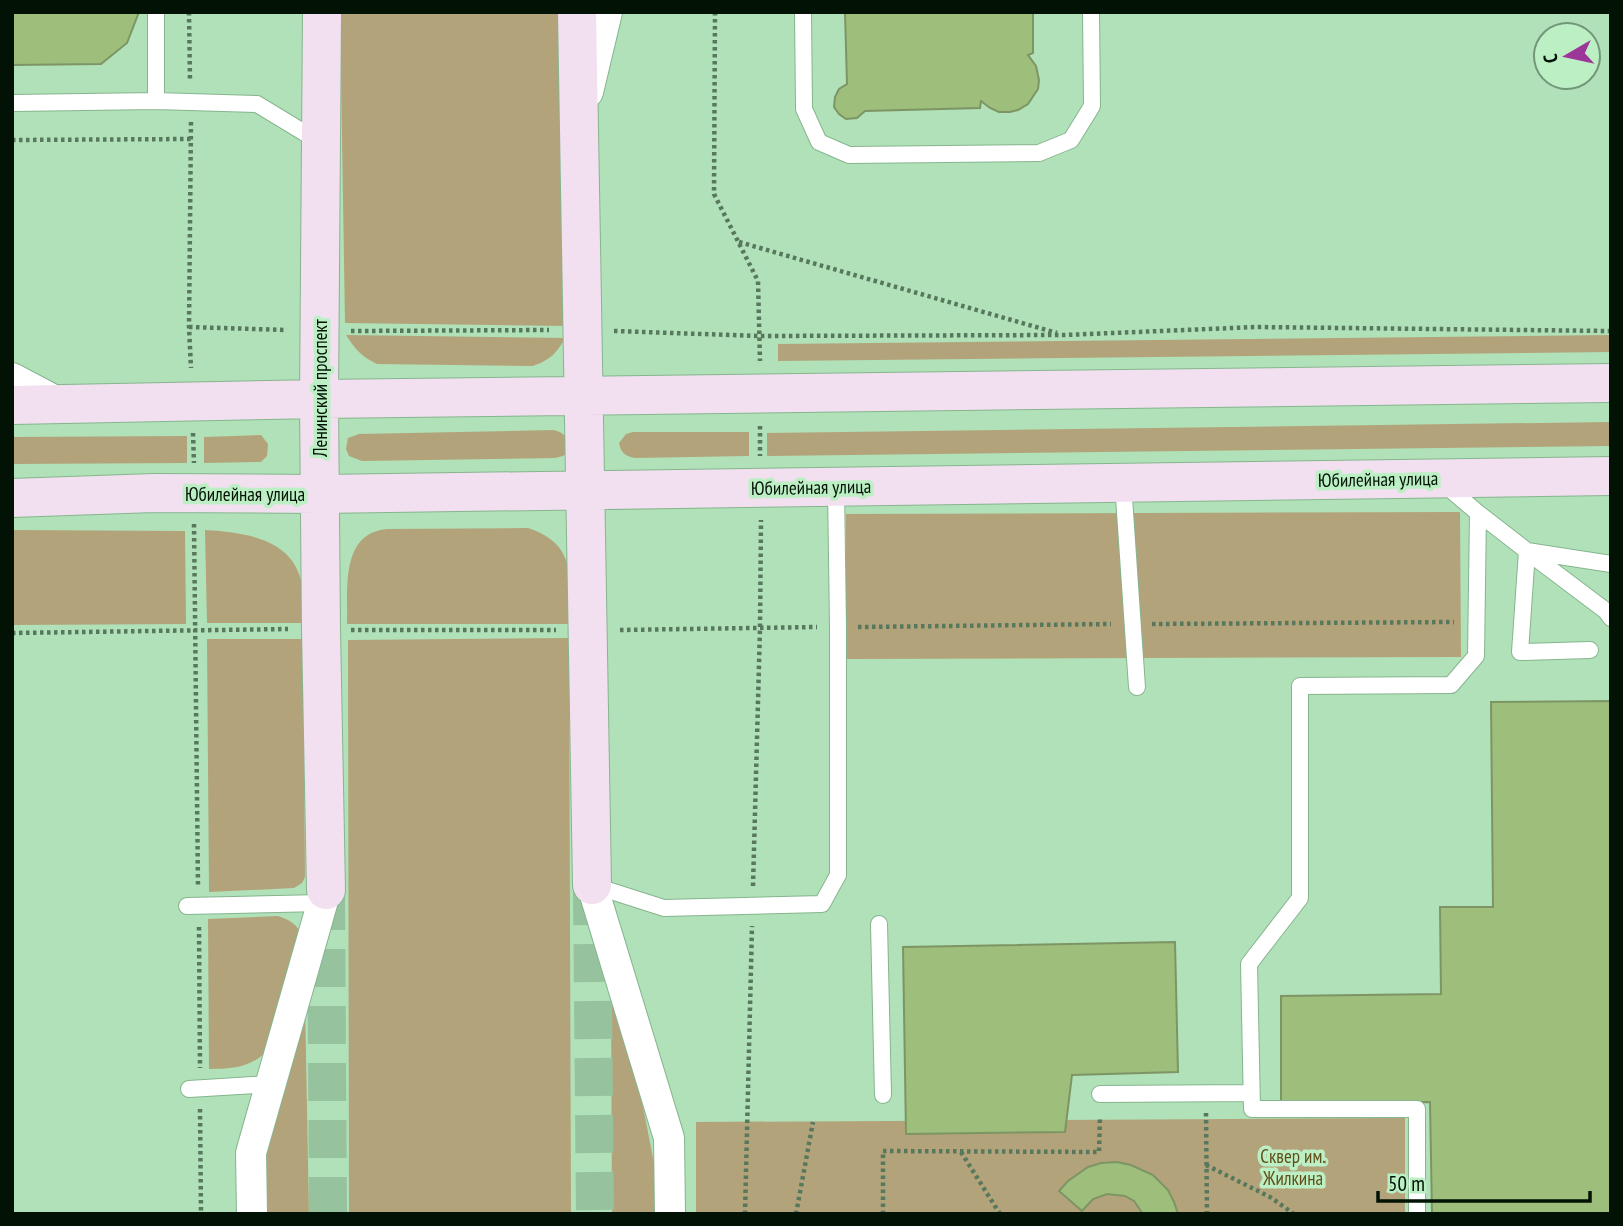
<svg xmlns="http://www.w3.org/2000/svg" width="1623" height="1226" font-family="'PT Sans Narrow',sans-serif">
<rect width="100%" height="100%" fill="#b0e1b8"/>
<path fill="#b3a37a" d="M340 12H563L567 326 345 323Z
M346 335 565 338C557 353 550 360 533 366L377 364C362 357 355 349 346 335Z
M1611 335V352L778 361V344Z
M1611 422V446L767 456V433Z
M553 430C566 433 569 438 568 452L563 456 555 458 362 461 349 456 346 449 348 438 359 434Z
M633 432H749V456L635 458C625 456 621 453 619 443L626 434Z
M261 435 268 444 267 456 261 462 204 463V437Z
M187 436V463L12 464V437Z
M1460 512 1461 657 846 659V514Z
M528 528C579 545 569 579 568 624H347C348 589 340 532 388 529Z
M12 530 185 531 186 624 12 625Z
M205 530C239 532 286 537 299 574 305 588 302 607 302 623H207Z
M569 638 571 1214H349L348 640Z
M207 639H303L305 877 302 883 294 888 209 892Z
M278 916C289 920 298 924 301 935L268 1049C253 1068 231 1069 209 1069L208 919Z
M611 990 637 1076 655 1168V1214H612Z
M305 1003 309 1214H265L264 1164Z
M1405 1118V1214H696V1122Z"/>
<path fill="#9ebe7c" stroke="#7d9564" stroke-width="2" d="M12 12H139L127 43 101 64 12 65Z
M845 12H1033V53L1028 55 1036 66 1039 80 1038 89 1028 104 1018 110 1010 112H999L990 108 981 101 980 108 865 111 857 118 846 119 839 114 834 107 835 97 839 89 847 84Z
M1611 701V1214H1432L1430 1102 1281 1103V996L1441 994 1440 907H1493L1491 702Z
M1175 942 1178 1072 1072 1075 1065 1132 906 1134 903 947Z
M1117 1162 1131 1165 1153 1175 1168 1190 1174 1202 1178 1214H1143L1134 1201 1125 1196 1107 1194 1093 1199 1082 1211 1059 1191 1068 1181 1088 1167 1101 1163Z"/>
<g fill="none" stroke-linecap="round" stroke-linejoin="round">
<path stroke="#96c29d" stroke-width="38" stroke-dasharray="38 19" stroke-linecap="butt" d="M592 887 595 1214
M326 892 328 1214"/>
<defs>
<path id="lane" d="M803 12 804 109 819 142 849 155 1039 153 1071 140 1092 106 1091 12
M156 101V12
M12 103 156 101 257 104 318 141
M1123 483 1137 687
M1478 513 1527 551 1611 564
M1527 551 1520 652 1590 650
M1529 553 1606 611 1611 618
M592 885 664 908 822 904 838 875V627L836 487
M187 906 322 903
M879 924 883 1095
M189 1089 270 1084
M1100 1094 1251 1093
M1417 1214V1109H1252L1249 964 1300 898V686L1451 685 1476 656 1478 513 1444 484"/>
<path id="street" d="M588 92 607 12
M12 378 61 404
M592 885 669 1138 670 1214
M252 1214 251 1153 326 890"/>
<path id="secondary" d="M322 12 319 399 321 629 326 890
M577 12 592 885
M12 405 319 399 1611 383
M12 498 154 493 320 494 1611 476"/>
</defs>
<use href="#lane" stroke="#86b58e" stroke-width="18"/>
<use href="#street" stroke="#86b58e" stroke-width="32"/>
<use href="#secondary" stroke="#86b58e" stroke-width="40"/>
<path stroke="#58785e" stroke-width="4.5" stroke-dasharray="3.5 3.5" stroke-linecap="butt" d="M189 12 190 81
M715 12 714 194 758 281 760 361
M191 122 189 327 191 368
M12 140 191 139
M739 242 1057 333
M189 327 287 330
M351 331 549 330
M614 331 760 336 1065 335 1256 327 1611 331
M760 426V456
M193 433 194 463
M194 524 198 886
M1152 624 1454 622
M858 627 1111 624
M351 630H556
M620 630 817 627
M12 633 288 629
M753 886 760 628 761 520
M199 927 200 1068
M200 1109 201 1214
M1206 1113 1207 1214
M961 1152 1000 1214
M1206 1165 1270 1197 1294 1214
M745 1214 752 926
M796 1214 813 1122
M883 1214V1151L1099 1152 1100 1116"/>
<use href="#lane" stroke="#fff" stroke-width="16"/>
<use href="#street" stroke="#fff" stroke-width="30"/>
<use href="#secondary" stroke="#f2e0f0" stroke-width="38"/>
</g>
<g text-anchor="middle" stroke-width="7" stroke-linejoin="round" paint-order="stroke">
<g font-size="19" fill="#021205" stroke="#bdefc5">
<text transform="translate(320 388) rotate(-90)" y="7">Ленинский проспект</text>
<text transform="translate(1378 479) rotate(-1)" y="7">Юбилейная улица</text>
<text transform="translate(811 487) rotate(-1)" y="7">Юбилейная улица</text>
<text x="245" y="501">Юбилейная улица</text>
</g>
<g font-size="19" fill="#624f18" stroke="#bdefc5">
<text x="1293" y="1163">Сквер им.<tspan x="1293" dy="22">Жилкина</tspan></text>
</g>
</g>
<rect width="1623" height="1226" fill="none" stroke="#021205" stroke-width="28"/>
<g transform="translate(1567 56) rotate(261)"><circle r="33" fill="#bdefc5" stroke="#729778" stroke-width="2"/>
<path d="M0-5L12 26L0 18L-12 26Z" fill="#9d3699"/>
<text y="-10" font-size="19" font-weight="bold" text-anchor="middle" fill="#021205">С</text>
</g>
<path d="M1378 1191v10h212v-10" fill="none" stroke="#021205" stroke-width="3.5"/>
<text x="1388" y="1191" font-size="21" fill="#021205" stroke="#bdefc5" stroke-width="5" paint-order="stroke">50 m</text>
</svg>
